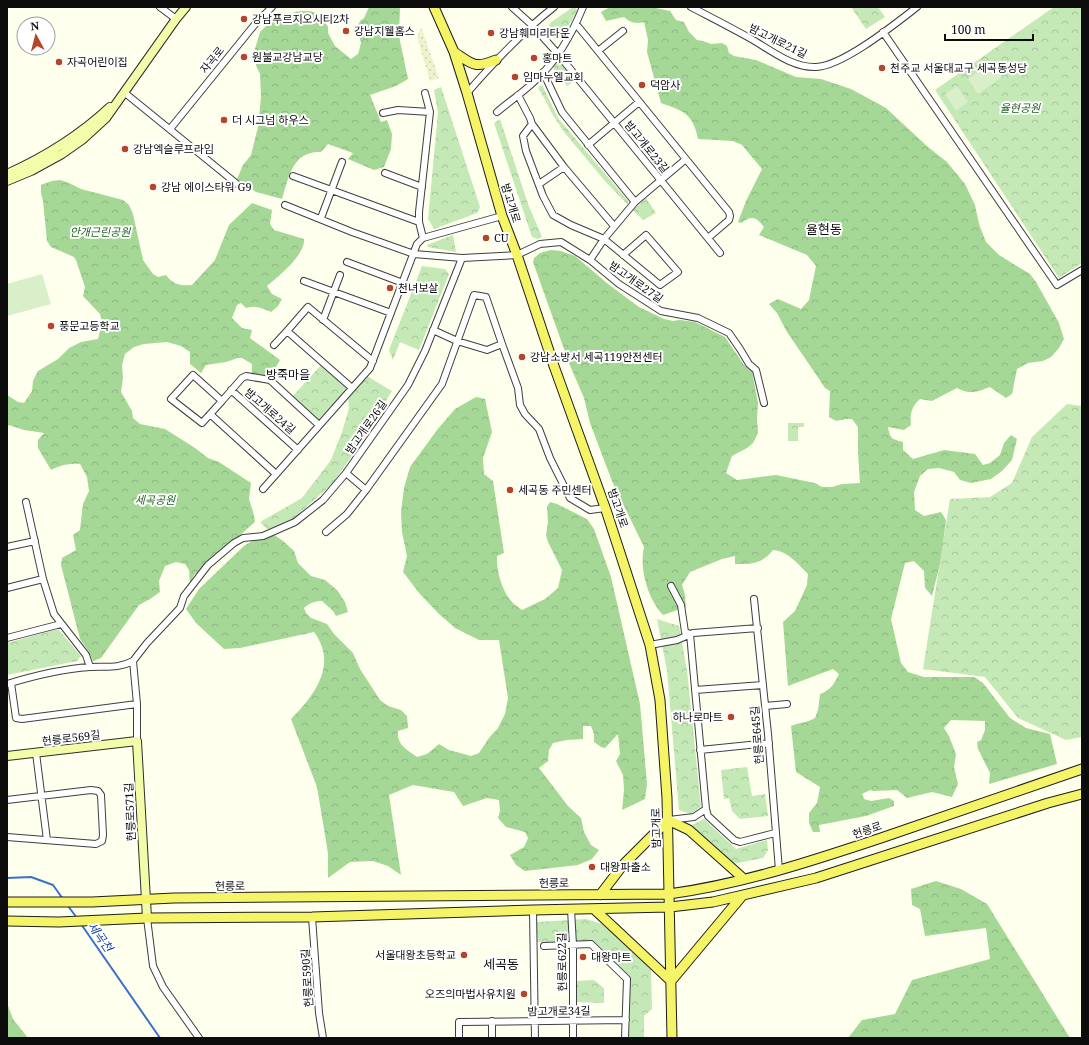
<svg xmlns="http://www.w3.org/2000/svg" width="1089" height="1045" font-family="'Noto Serif','Noto Sans KR',serif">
<defs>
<pattern id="farmland-dots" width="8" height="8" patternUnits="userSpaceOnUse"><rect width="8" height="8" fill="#eef3cd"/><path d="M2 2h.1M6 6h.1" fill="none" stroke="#cbcfaf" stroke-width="1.8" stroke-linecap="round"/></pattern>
<pattern id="forest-crowns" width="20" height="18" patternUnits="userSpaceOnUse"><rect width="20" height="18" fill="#a5d897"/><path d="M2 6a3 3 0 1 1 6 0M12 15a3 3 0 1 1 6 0" fill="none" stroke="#8db881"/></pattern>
<pattern id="park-crowns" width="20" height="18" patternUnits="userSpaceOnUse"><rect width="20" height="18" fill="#c5e8b7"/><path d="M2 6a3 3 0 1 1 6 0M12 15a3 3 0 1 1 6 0" fill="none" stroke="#a8c69c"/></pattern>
</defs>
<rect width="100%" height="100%" fill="#feffec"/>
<path fill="url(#farmland-dots)" d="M421 27 439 78 430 81 417 37Z"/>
<path fill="url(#forest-crowns)" d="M369 7H400L399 36 408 79 396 86 370 95 381 122 387 120 392 134 391 149 384 167 374 170 348 159 353 153 328 144 321 152C292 151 289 177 282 199L256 192 237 179 243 165 251 155 258 127 261 97 260 74 256 65 255 49 260 32 266 26 278 17 300 11H310L321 15 328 27V33L335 46 351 59 358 54 361 43 357 28 360 21 364 18Z
M610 7H651L670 11 676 20 684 22 689 32 697 40 703 41 711 44 722 43 727 46 729 53 734 56 756 60 796 77 821 79 851 89 886 108 928 147 947 162 965 184 975 205 979 224 986 242 999 255 1030 274 1036 282 1059 323 1064 339 1059 348 1051 357 1043 361 1028 363 1017 369 1012 394 1006 398 990 387C976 392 971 395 957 388L932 401 920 399C911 407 910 414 911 425L904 430 888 427C890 439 892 439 903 442V450L913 459 944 450 975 454 983 465 990 463 1000 455 1004 443 1011 435 1017 439 1012 460 1002 471 991 479 971 483 960 480 954 472 939 468 928 469 920 476 914 492 915 510 924 516 941 512 946 520 941 560 932 596 925 588 924 571 914 561 905 563 891 619 901 663 908 672 924 677H974L983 683 1010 718 1026 728 1050 734 1057 764 989 784 990 773 978 749 977 742 981 740 985 730V721L951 720 944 728 949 736 956 754 954 767 958 784 952 797 932 792 907 798 897 790 873 791 870 790 862 794 864 799 871 801 889 798 894 801V806L866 816 819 825 820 832H813L809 823V813L817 803 820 787 796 772 791 726C800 722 807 723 815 718L818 710 820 694C831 690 834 684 839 674L833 669 788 686 783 622 795 611 807 585 808 574C798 564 788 551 773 550 762 564 752 564 735 564V556L722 559 690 572 682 585 685 595 686 607 663 615C648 599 639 569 644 547L612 481 590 423 584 398 569 363 533 262 534 258 540 253 551 250 561 251 575 256 608 284 639 307 664 319 673 321 680 320 695 322 725 337 744 365 752 371 758 403 757 418 758 433 753 443 747 448 732 456 726 473 737 480 776 475 815 483 822 487H832L842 484 860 483 858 453V427L852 419H846L836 421 829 417 830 391 825 388 817 376 787 332 777 313 769 304 778 299 801 309 809 300 816 266 807 255 759 235 764 227C756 217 752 215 741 223L738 222 746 201 762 169 742 145 733 141 698 139C693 113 683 111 661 103L647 52 648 40 644 22C635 24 631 23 624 17L606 21 601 12Z
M60 180 69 183 81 189 123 200 129 205 133 214 143 260 153 274 158 277 166 275C173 285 181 286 192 285L215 260 229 225 252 203 272 210 270 224 274 230 304 239C306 254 278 277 267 286L272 294 282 299 278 306 271 312C262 308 255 305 246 308L241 303 237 305 232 318 242 328 252 330 250 338 280 360 270 377 252 373V364L242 358H238L226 362 206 365 201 373 190 364V352L181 346 167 342 144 344 134 347 125 354 122 365 123 378 121 392 132 411 133 418 140 424 165 429 195 448 208 458 219 462 251 483 249 499 254 515 255 522 201 569 194 575 190 583 189 570 185 564 176 562 165 566 159 581 160 592 150 599 139 605 101 658 93 661 89 652 80 639 61 565 62 558 76 550 73 535 80 530 83 504 89 491 87 477 80 464C69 463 61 465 51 470L38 448V440L44 433 24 430 12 426 7 425V395L18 402 24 403 32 391 33 381 38 371 58 359 69 348 81 342 98 339 102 323 100 314 83 296 85 287 76 260 74 257 51 247 47 241 43 201 41 193V185L52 181Z
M476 397 485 399 492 432 483 458 484 474 493 481 504 553 497 556C496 570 502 591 512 602 514 605 519 607 522 610L545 599 558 588 562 570 548 542 546 535 548 522 547 507 550 502 557 504 587 519 594 529 611 577 640 704 647 784 645 799 622 810 624 790 623 775 616 761 620 754 618 734 605 748 601 747 594 742V734L591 726H583V739L567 740 553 743 549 750 548 761 539 768 568 806 581 818 584 832 591 845 599 850 592 859 578 865 525 871 516 865 510 855 524 847 528 838 525 832 506 827 498 818 500 811 499 800 487 798 463 806 454 792 413 785 389 795 401 875 388 866 373 861 350 862 328 878V853L317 787 291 719C315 695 338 664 314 632L240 648 224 649 196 623 186 609 199 589 244 546 260 536 273 534 283 541 294 551 298 563 311 576 325 580 337 590 345 602 348 612 336 616 333 611 322 601C314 601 310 603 304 608L306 613 311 618 327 624 334 634 353 653 360 669 380 700 388 706 401 710 407 716 408 728 398 731C396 744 407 750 417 757L427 754 439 744 449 750 471 756 479 753 489 738 498 728 505 714 508 698 499 640H479L455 628 438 613 420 594 403 572 407 556 402 532 401 512 404 488 410 467 437 430 455 409Z
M936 881 961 889 987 904 1070 1038H848L862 1020 895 1014 912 980 990 959 986 928 925 936 920 909 912 905 911 889Z
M7 1003 13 1019 28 1038H7Z"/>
<path fill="url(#park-crowns)" d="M573 7H576L577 11 563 36 556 39C549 35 547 30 550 23Z
M851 7H878L885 17 866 29Z
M1054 7H1082V263L1059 278 935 90Z
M558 59 575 81 567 86 553 68Z
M542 85 558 118 629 202 627 204 605 181 564 132 551 112 546 101 538 88Z
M441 87 480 207 477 213 434 229 428 219 438 113 434 90Z
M500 119 528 204 542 237 538 239 532 237 494 123Z
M646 198 656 213 643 220 633 210Z
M453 235 456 252 428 247 427 245Z
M422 266 445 269 449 274 419 350 400 342 393 360 389 350Z
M322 364 348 388 318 420 292 397Z
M367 376 392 391 356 450 332 484 293 519 269 531 260 522 302 498 331 460 342 432 349 408 348 397Z
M1067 404 1082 406V737L1066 740 1018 718 985 677 923 669 950 499 990 497 1012 483 1032 437Z
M788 423H804V427H798V441H788Z
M657 619 679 626 687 670 701 807 691 814 679 810 667 670Z
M58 629 81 656 77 661 7 675V643Z
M747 767 752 796 765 794 768 816 740 819 732 811 729 798 724 799 721 770Z
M704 819 736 849 767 840 768 850 763 858 733 864 690 826Z
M586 919 602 924 651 970 652 1009 644 1016V1038H629L630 979 593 941 537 942V922Z
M594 980 604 988V1003L575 1002 576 981Z"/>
<path fill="#d9efc9" d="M991 62 1002 77 978 94 968 79Z
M957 86 968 102 956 111 945 94Z
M42 274 51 304 7 316V284Z"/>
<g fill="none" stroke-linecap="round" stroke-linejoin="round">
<path stroke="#3b70c9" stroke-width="2" d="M7 878 31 877 53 885 63 899
M68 906 77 918
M81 924 160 1038"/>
<defs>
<path id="street" d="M160 7 176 19
M512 7 532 25 558 54 720 253
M691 7C712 18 732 28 753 40 772 51 793 68 816 67 843 66 895 24 917 7
M576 24 729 212 730 216 729 220 708 238
M883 32 1057 285 1082 270
M598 51 623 31
M543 72 562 112 635 202
M125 93 237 184
M467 93C494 62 522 32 554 7
M518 95 530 118 532 124 564 167 614 226
M497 112C510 101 525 91 537 79 558 59 572 34 583 7
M383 113 398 110 430 112
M532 124 523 136 526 151 543 196 553 215 571 225 604 239 635 202 686 159
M170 129 256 23 272 7
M588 145 639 102
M385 173 422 187
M293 176 419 222
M539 184 564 167
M285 205 352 232 414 254 462 258
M321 218 342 162
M423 238 419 222V212L430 112 425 93
M590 260 604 239 660 285 678 272 646 235 623 255
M347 262 403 283
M304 281 391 313
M323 320 340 275
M287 331 308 307 373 361
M502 344 518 388 520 405 525 414 539 429 550 458 570 498 590 510 605 508
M274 345 287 331 352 388
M231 390 298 450
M222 401 202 423 171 399 193 375 222 401 242 378 246 376 270 380 319 425
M210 414 276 474
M346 473 366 490
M263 489 370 368 417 244 423 238 502 216
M26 502 43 579 54 614 86 655 90 667
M326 532 347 514 366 490 442 384 474 295 486 297 502 344 487 350 457 341 433 330
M7 547 35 541
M671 586 681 605 685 632 690 634
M7 588 43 579
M754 599 768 734 779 870
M690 634 706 809
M7 638 61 624
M650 645 677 640 693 633 758 628
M133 661 147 643 180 608 184 596 208 565 234 543 243 538 263 536 295 522 323 500 346 473 408 385 425 351 462 258 517 255 540 244 561 242 590 260 619 284 661 311 698 318 729 333 740 349 749 364 756 370 764 403
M11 683 16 718 22 719 137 704
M7 684C33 676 62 669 90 667 106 666 118 669 133 661L137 704V741
M695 690 763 685
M765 706 787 704
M700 750 769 743
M36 753 47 840
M7 800 91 790 98 791 101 795 103 835 102 841 96 844 7 837
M669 820 694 817 706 809 708 816 734 840 740 842 775 833
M571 909 573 945V1038
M533 910 535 1038
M312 917 319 1013 323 1038
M147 918 153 966 163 987 199 1038
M544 946 591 944 627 979 625 1038
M492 1021V1038
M459 1038V1022L626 1020"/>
<path id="secondary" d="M7 174C45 157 79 136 110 107
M7 181 31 171 62 154 82 140 106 118 176 19 186 7
M7 756 137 741 147 918"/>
<path id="primary" d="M434 7 454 52 467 93 502 216 517 255 554 366 606 510 650 645 660 700 667 798 672 1038
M454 52C472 64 474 69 496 60
M668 820 689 830 744 879
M600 895 623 865 668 820
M7 902H92L174 898 669 894C742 884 812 861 881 838 948 815 1015 792 1082 769
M594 909 671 981
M7 921 59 922 147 918 312 917 533 910 670 907 713 902 816 878 1048 803 1082 794
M671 981 742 896"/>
</defs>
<use href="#street" stroke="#3f3f3f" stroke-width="8"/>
<use href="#secondary" stroke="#2e2e2e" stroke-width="10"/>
<use href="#primary" stroke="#1d1d1d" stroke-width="11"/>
<use href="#street" stroke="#fff" stroke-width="6"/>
<use href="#secondary" stroke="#f3fda9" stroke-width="8"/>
<use href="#primary" stroke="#f5f366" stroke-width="9"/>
</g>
<g fill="#b84328" stroke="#fff" stroke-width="1.5">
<circle cx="244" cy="19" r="4"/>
<circle cx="346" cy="31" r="4"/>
<circle cx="491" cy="33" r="4"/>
<circle cx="244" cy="57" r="4"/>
<circle cx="534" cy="58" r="4"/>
<circle cx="59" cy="62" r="4"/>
<circle cx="882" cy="68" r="4"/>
<circle cx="515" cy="77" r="4"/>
<circle cx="642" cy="85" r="4"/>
<circle cx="224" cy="120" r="4"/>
<circle cx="125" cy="149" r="4"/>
<circle cx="153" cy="187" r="4"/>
<circle cx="486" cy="238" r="4"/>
<circle cx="390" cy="288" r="4"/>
<circle cx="51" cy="326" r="4"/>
<circle cx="522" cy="357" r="4"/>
<circle cx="510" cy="490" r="4"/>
<circle cx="731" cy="717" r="4"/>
<circle cx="592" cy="867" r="4"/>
<circle cx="464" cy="955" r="4"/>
<circle cx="583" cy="957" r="4"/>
<circle cx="524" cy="994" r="4"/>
</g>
<g text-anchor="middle" stroke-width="4" stroke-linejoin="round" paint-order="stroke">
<g font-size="11" fill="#0c0c0c" stroke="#fff" text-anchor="start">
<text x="252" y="23">강남푸르지오시티2차</text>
<text x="354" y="35">강남지웰홈스</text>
<text x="499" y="37">강남훼미리타운</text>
<text x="252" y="61">원불교강남교당</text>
<text x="542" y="62">홍마트</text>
<text x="67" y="66">자곡어린이집</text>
<text x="890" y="72">천주교 서울대교구 세곡동성당</text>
<text x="523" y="81">임마누엘교회</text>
<text x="650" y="89">덕암사</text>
<text x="232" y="124">더 시그넘 하우스</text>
<text x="133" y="153">강남엑슬루프라임</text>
<text x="161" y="191">강남 에이스타워 G9</text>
<text x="494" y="242">CU</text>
<text x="398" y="292">천녀보살</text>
<text x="59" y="330">풍문고등학교</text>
<text x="530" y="361">강남소방서 세곡119안전센터</text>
<text x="518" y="494">세곡동 주민센터</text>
<text x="723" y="721" text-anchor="end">하나로마트</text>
<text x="600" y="871">대왕파출소</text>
<text x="456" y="959" text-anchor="end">서울대왕초등학교</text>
<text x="591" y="961">대왕마트</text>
<text x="516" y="998" text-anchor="end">오즈의마법사유치원</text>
</g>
<g font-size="11" fill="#0c0c0c" stroke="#fff">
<text transform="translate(778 41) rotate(26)" y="4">밤고개로21길</text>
<text transform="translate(212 60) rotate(-51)" y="4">자곡로</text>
<text transform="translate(647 147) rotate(51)" y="4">밤고개로23길</text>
<text transform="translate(511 203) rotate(73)" y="4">밤고개로</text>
<text transform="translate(636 282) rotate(35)" y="4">밤고개로27길</text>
<text transform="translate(270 411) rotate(41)" y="4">밤고개로24길</text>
<text transform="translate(366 427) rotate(-55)" y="4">밤고개로26길</text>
<text transform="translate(618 508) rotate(71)" y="4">밤고개로</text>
<text transform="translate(757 735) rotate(-95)" y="4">헌릉로645길</text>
<text transform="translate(71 738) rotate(-7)" y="4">헌릉로569길</text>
<text transform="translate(130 812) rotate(-93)" y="4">헌릉로571길</text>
<text transform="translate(656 828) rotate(-91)" y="4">밤고개로</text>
<text transform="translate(867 830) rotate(-19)" y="4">헌릉로</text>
<text transform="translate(554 883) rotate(-1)" y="4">헌릉로</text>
<text transform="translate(230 886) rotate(-1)" y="4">헌릉로</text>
<text transform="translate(562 962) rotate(-91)" y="4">헌릉로622길</text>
<text transform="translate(307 978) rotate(-94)" y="4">헌릉로590길</text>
<text transform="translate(559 1011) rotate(-1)" y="4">밤고개로34길</text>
</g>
<g font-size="11" font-style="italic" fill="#1f6220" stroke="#fff">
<text x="1020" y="112">율현공원</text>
<text x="100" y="236">안개근린공원</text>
<text x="155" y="504">세곡공원</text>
</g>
<g font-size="12" fill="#0c0c0c" stroke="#fff">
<text x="288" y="379">방죽마을</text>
</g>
<g font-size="12" font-style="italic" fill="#19449a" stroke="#fff">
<text transform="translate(100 937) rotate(55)" y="4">세곡천</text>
</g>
<g font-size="13" fill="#0c0c0c" stroke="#fff">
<text x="824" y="234">율현동</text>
<text x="501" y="969">세곡동</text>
</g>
</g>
<rect width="1089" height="1045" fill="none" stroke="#0c0c0c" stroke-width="16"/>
<g transform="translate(36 36) rotate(353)"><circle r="19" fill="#ffffff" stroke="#9e9e9e"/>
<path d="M0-3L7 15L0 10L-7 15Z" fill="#b84328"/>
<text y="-6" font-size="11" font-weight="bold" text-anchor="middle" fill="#0c0c0c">N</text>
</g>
<path d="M945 34v6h88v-6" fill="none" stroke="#0c0c0c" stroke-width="2"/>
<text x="951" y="34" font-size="12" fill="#0c0c0c" stroke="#ffffff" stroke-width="3" paint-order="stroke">100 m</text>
</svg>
